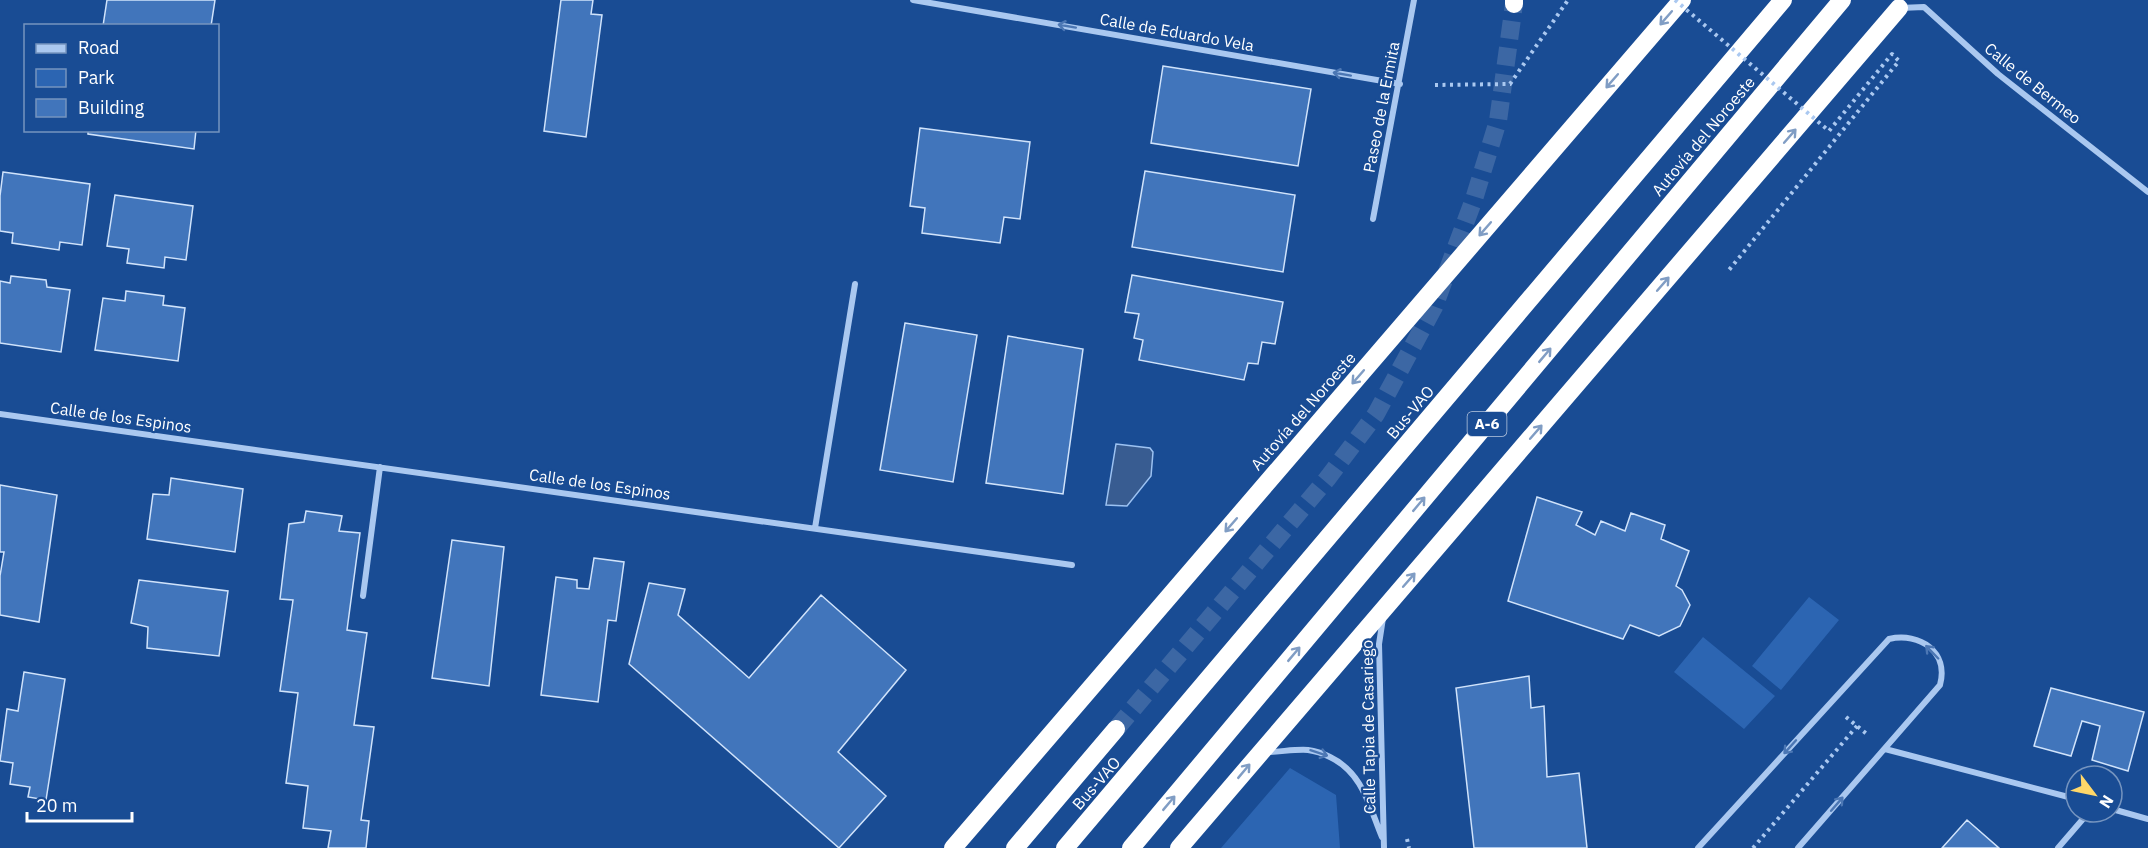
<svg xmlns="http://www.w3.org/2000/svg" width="2148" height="848" font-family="'IBM Plex Sans',sans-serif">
<rect width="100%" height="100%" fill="#194c94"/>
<path fill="#2c65b2" d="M1809 597 1839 620 1781 690 1752 666Z
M1703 637 1775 696 1744 729 1674 672Z
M1290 768 1336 795 1340 848H1221Z"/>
<path fill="#385c91" stroke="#9cc2f2" stroke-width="1.5" d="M1116 444 1150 448 1153 452 1151 476 1127 506 1106 505Z"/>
<path fill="#4175bb" stroke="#d0e3fb" stroke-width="1.5" d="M107 0H215L211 26H103Z
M561 0H593L591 14 602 15 586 137 544 131Z
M1163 66 1311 89 1298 166 1151 143Z
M920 128 1030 142 1020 219 1004 217 1000 243 922 233 925 208 910 206Z
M88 130H196L194 149 88 134Z
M1145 171 1295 195 1283 272 1132 247Z
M3 172 90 184 82 245 60 242 59 250 12 243 13 233 0 231V196Z
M115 195 193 206 186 260 165 257 164 268 127 263 129 249 107 246Z
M1132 275 1283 302 1275 344 1262 342 1258 364 1248 363 1244 380 1139 360 1143 340 1134 338 1139 314 1125 312Z
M11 276 46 280 47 287 70 290 61 352 0 343V281L10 283Z
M126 291 164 296 163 305 185 308 178 361 95 350 103 298 125 301Z
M905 323 977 335 953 482 880 470Z
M1008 336 1083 349 1063 494 986 483Z
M171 478 243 489 235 552 147 539 153 494 169 495Z
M0 485 57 495 39 622 0 615V576L4 552H0Z
M1537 497 1582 512 1576 525 1595 535 1601 521 1625 531 1631 513 1665 525 1661 539 1689 551 1676 586 1682 590 1690 605 1680 626 1659 636 1630 625 1623 639 1508 601Z
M306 511 342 516 339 531 360 533 347 630 367 633 354 725 374 727 361 820 369 821 366 848H328L331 831 303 828 308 786 286 783 298 693 280 691 293 600 280 599 289 524 304 522Z
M452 540 504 547 489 686 432 678Z
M594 558 624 562 616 621 608 620 598 702 541 695 556 577 577 580V588L589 589Z
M139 580 228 591 219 656 147 648 148 627 131 623Z
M649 583 685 589 678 615 749 678 821 595 906 670 838 752 886 796 839 848 629 664Z
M24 672 65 679 46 800 28 797 30 787 10 784 13 763 0 761 7 709 18 711Z
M1529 676 1531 708 1544 706 1547 777 1579 773 1587 848H1474L1456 688Z
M2051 688 2144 712 2128 771 2092 760 2100 726 2082 721 2071 756 2034 746Z
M1967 820 1999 848H1942Z"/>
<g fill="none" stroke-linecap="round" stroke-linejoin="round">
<path stroke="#3c67a4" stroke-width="18" stroke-dasharray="18 9" stroke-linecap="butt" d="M1116 729 1327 479 1376 414 1434 307 1474 199 1498 121 1514 4"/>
<path stroke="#aac8f0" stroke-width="4" stroke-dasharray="3 4.5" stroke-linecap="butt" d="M1435 85 1510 84 1568 0
M1846 717 1868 735
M1407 839 1409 848
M1753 848 1857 726"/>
<path stroke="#aac8f0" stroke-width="6" d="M913 0 1400 84
M1900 8 1924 7 1998 74 2148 192
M1373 219 1414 0
M0 414 1072 565
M815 528 855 284
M363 596 380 467
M1383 618 1379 644 1384 848
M1885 749 2076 799
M1266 752C1280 752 1295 749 1308 750 1316 751 1324 754 1330 757 1363 773 1369 806 1382 837
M2112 809 2148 819
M1698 848 1889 639C1920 632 1949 652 1940 685L1798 848
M2058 848 2089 812"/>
<path stroke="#fff" stroke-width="18" d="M1514 4V0
M953 848 1682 0
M1015 848 1116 729
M1065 848 1783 0
M1131 848 1842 0
M1179 848 1899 8"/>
<path stroke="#aac8f0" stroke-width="4" stroke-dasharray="3 4.5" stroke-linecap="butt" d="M1675 0 1829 131 1892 54 1899 61 1729 270"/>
</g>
<defs><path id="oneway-shaft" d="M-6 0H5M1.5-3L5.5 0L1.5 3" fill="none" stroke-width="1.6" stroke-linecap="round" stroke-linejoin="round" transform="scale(1.5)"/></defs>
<g stroke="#809dc4">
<use href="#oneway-shaft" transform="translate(1666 18) rotate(131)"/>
<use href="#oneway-shaft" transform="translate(1612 81) rotate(131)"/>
<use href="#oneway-shaft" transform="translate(1790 136) rotate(-49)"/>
<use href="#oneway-shaft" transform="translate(1485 229) rotate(131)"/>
<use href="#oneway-shaft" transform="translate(1663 284) rotate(-49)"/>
<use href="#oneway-shaft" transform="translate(1545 355) rotate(-50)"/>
<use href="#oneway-shaft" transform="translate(1358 377) rotate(131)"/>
<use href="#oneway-shaft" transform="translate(1536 432) rotate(-49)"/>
<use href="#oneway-shaft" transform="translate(1419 504) rotate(-50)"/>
<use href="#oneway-shaft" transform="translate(1231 525) rotate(131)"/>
<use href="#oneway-shaft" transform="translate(1409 580) rotate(-49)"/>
<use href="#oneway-shaft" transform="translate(1294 654) rotate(-50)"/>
<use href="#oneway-shaft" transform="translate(1244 771) rotate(-50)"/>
<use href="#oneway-shaft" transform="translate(1169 803) rotate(-50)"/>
</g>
<g stroke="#4c77b4">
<use href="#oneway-shaft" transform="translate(1067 26) rotate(-170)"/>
<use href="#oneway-shaft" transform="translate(1342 74) rotate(-170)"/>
<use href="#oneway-shaft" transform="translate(1932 652) rotate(-134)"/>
<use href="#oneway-shaft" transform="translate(1790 747) rotate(132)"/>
<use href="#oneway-shaft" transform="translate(1319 753) rotate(18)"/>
<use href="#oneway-shaft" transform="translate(1837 804) rotate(-49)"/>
</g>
<g text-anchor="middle" stroke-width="4.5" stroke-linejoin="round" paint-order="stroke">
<rect fill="#194c94" stroke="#bac9df" stroke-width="1.5" x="1467.5" y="412" width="39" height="24" rx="4.5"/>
<g font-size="15" font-weight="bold" fill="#fff">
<text x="1487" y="429">A-6</text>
</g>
<g font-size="16" fill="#fff" stroke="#194c94">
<text transform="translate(1177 32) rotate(10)" y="6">Calle de Eduardo Vela</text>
<text transform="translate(2033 83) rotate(39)" y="6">Calle de Bermeo</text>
<text transform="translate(1381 107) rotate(-79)" y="6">Paseo de la Ermita</text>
<text transform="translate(1703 136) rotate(-50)" y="6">Autovía del Noroeste</text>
<text transform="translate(1303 411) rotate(-49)" y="6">Autovía del Noroeste</text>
<text transform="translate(1410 412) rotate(-50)" y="6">Bus-VAO</text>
<text transform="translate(121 417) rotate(8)" y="6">Calle de los Espinos</text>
<text transform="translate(600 484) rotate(8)" y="6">Calle de los Espinos</text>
<text transform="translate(1368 727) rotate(-91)" y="6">Calle Tapia de Casariego</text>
<text transform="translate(1096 783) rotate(-49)" y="6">Bus-VAO</text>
</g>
</g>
<rect x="24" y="24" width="195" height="108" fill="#194c94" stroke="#7594bf" stroke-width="1.5"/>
<rect x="36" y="44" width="30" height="9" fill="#aac8f0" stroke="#7594bf" stroke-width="1.5"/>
<text x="78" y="54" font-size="18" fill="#ffffff">Road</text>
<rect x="36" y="69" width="30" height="18" fill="#2c65b2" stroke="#7594bf" stroke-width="1.5"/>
<text x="78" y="84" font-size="18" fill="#ffffff">Park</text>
<rect x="36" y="99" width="30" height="18" fill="#4175bb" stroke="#7594bf" stroke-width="1.5"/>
<text x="78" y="114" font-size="18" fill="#ffffff">Building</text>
<g transform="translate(2094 794) rotate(122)"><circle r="28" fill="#194c94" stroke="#7594bf" stroke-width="1.5"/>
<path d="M0-4.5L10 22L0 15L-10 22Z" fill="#ffd769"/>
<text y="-9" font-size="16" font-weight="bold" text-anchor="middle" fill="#ffffff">N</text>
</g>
<path d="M27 812v9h105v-9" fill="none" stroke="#ffffff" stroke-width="3"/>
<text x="36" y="812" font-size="18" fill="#ffffff" stroke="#194c94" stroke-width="4.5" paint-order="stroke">20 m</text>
</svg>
